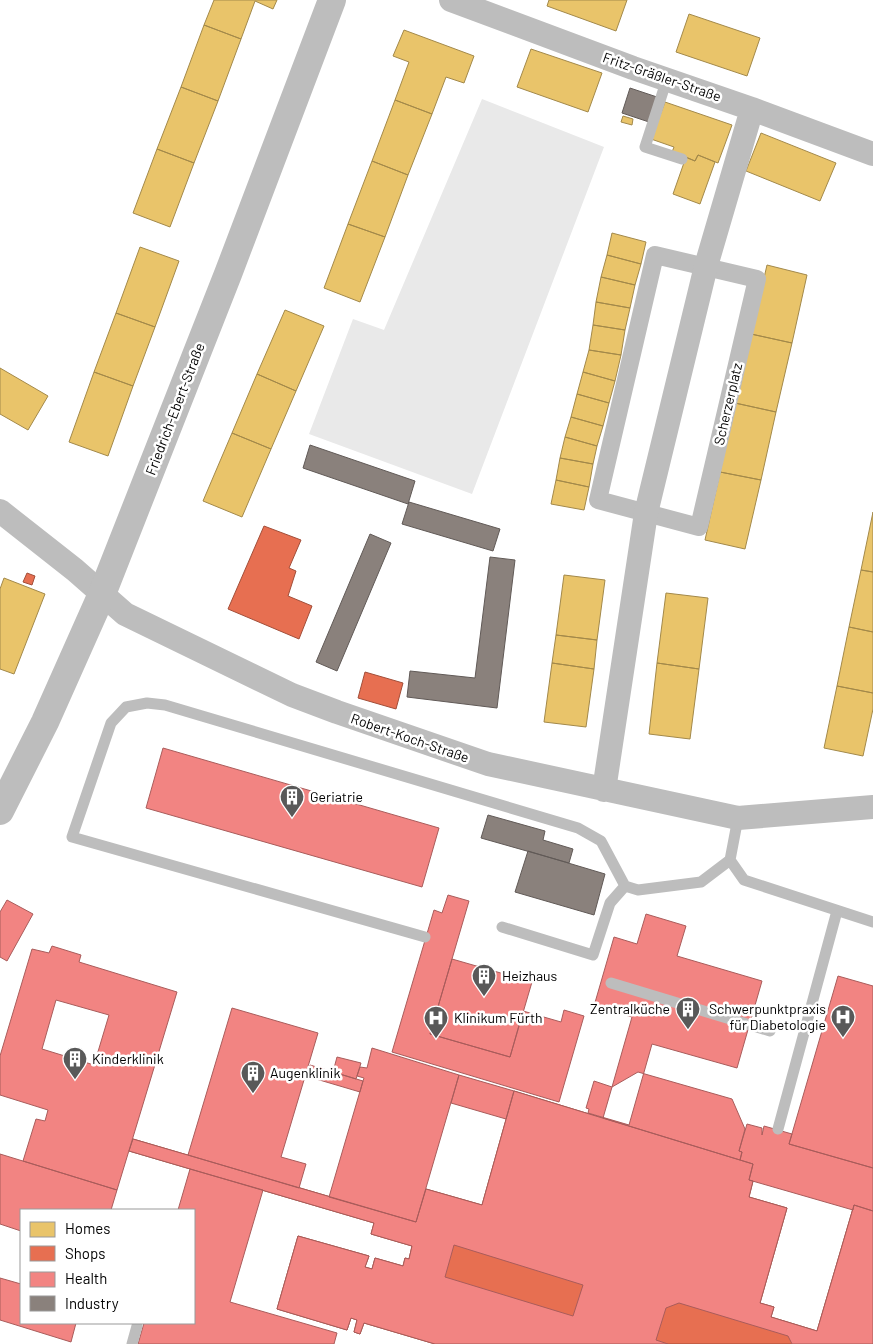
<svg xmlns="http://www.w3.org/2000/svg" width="873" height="1344" font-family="Barlow,sans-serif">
<rect width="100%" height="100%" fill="#fff"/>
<path fill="#e9e9e9" d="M482 99 604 147 472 494 309 434 353 319 384 330Z"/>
<path fill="#e9c46a" stroke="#a3894a" d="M214 0H277L273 9 255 1 241 39 204 25Z
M549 0H627L616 31 547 6Z
M689 14 760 38 747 76 676 52Z
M204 25 241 39 218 101 181 87Z
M404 30 474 56 464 83 446 77 432 114 395 100 409 62 393 56Z
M531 49 602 73 588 112 517 87Z
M181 87 218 101 194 163 157 149Z
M395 100 432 114 408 175 372 161Z
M665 102 732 125 718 163 698 155 695 161 672 152 674 147 651 139Z
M623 116 633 119 632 125 621 122Z
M761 133 836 163 820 201 746 171Z
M157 149 194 163 170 227 133 213Z
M698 155 715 162 700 204 673 194 686 157 695 161Z
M372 161 408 175 385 237 348 224Z
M348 224 385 237 360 302 324 288Z
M612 233 646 242 641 264 607 255Z
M140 247 179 261 155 327 116 313Z
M607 255 641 264 635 285 601 277Z
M767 265 807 275 792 343 751 334Z
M601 277 635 285 630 308 596 302Z
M596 302 630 308 625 330 593 325Z
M285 310 324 326 296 391 257 374Z
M116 313 155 327 133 386 94 372Z
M593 325 625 330 621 355 589 350Z
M751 334 792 343 776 412 735 403Z
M589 350 621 355 615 381 583 372Z
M0 368 48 396 28 430 0 414Z
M94 372 133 386 108 456 69 442Z
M583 372 615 381 609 403 577 394Z
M257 374 296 391 271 449 232 433Z
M577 394 609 403 603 426 571 417Z
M735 403 776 412 761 480 720 472Z
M571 417 603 426 597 446 565 437Z
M232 433 271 449 242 517 203 501Z
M565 437 597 446 593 464 560 458Z
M560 458 593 464 589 487 556 480Z
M720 472 761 480 745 549 705 540Z
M556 480 589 487 584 510 551 504Z
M873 512V572L861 570Z
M861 570 873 572V632L849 627Z
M564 575 605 580 597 640 556 635Z
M4 578 45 594 14 674 0 669V589Z
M666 593 708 598 699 669 657 663Z
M849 627 873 632V693L837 686Z
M556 635 597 640 594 669 552 663Z
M552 663 594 669 586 727 544 722Z
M657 663 699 669 690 739 649 734Z
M837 686 873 693V709L863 756 824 748Z"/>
<path fill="#e76f51" stroke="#a24e39" d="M264 526 301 540 289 568 296 571 288 596 312 606 299 639 228 609Z
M27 573 35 576 32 585 23 582Z
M365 672 403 683 396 709 358 698Z
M514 1091 753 1164 749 1180 753 1181 749 1197 787 1208 760 1303 774 1307 771 1317 817 1331 854 1205 873 1211V1344H435L364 1323 360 1334 354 1332 357 1320 351 1318 347 1330 277 1309 298 1236 369 1256 365 1267 372 1269 375 1258 403 1266 405 1258 409 1259 412 1246 371 1234 374 1223 129 1151 133 1139 416 1222 426 1189 482 1205Z"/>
<path fill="#f28482" stroke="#a95c5b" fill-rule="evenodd" d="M163 748 439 828 422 887 146 808Z
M448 895 469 901 430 1034 510 1057 523 1011 561 1022 564 1010 584 1016 559 1102 392 1052 434 910 442 913Z
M7 900 33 914 7 961 0 957V912Z
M646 914 686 926 677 956 762 981 737 1068 652 1044 629 1125 588 1113 589 1109 586 1108 594 1081 612 1087 632 1017 594 1006 614 937 637 944Z
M52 946 81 955 79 962 177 992 117 1190 23 1161 36 1119 45 1121 48 1110 0 1095V1056L32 949 49 953ZM56 1000 109 1015 94 1065 42 1049Z
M452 959 532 982 510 1057 430 1034Z
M838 976 873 986V1168L789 1144Z
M232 1008 318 1033 281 1157 306 1164 299 1188 188 1155Z
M372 1048 459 1075 416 1222 329 1197 363 1081 364 1078 357 1076 360 1067 367 1068Z
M337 1057 361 1063 356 1079 333 1072Z
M310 1065 363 1081 360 1092 306 1076Z
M638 1072 732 1099 745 1129 739 1151 742 1152 740 1160 603 1118 612 1087Z
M459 1075 514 1091 506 1119 451 1103Z
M514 1091 753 1164 749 1180 753 1181 749 1197 787 1208 760 1303 774 1307 771 1317 817 1331 854 1205 873 1211V1344H792L788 1336 679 1303 666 1308 656 1340 668 1344H435L364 1323 360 1334 354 1332 357 1320 351 1318 347 1330 277 1309 298 1236 369 1256 365 1267 372 1269 375 1258 403 1266 405 1258 409 1259 412 1246 371 1234 374 1223 129 1151 133 1139 416 1222 426 1189 482 1205ZM454 1245 583 1285 573 1316 445 1277Z
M747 1124 762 1128V1135L764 1126 792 1134 789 1144 873 1168V1211L854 1205 853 1210 749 1180 753 1164 740 1160 742 1152 739 1151Z
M0 1154 117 1190 111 1210H21V1231L0 1224Z
M190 1169 263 1190 230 1302 337 1333 334 1344H138L144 1323H194V1210H178Z
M0 1278 21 1284V1323H76L71 1342 0 1320Z"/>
<path fill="#8a817c" stroke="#615a57" d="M630 88 657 97 649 122 622 113Z
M310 445 415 481 408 504 303 468Z
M409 502 500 529 493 551 402 524Z
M370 534 391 543 337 671 316 662Z
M490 557 515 560 497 708 407 697 410 671 475 678Z
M488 815 545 831 543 840 573 849 569 863 481 838Z
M528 851 605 874 594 915 515 892Z"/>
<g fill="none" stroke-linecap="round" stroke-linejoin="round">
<path stroke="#bdbdbd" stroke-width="11" d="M667 79 645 147 682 159
M738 818 730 860 744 880 873 922
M502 927 593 955 610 903 625 886
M425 937 72 837 111 723 126 707 147 703 165 705 578 828 601 841 625 886 638 890 701 882 730 860
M611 983 770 1031
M778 1129 837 911
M132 1344 137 1326"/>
<path stroke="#bdbdbd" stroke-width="18" d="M655 255 757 279 699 527 598 500Z"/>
<path stroke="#bdbdbd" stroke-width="24" d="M451 0 633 68 752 109 873 154
M0 511 75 570 125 614 292 695 337 712 488 764 738 818 873 807
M604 790 646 513 706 266 752 109"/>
<path stroke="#bdbdbd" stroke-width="28" d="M0 811 45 722 102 594 228 274 332 0"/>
</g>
<defs>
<symbol id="building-pin" viewBox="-11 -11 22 30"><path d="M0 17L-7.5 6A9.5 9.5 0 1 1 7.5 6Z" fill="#595959" stroke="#fff"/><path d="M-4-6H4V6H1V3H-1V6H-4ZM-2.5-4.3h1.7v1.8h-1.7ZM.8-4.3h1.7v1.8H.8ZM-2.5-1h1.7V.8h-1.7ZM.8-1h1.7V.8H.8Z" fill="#fff"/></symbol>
<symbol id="hospital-pin" viewBox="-11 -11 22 30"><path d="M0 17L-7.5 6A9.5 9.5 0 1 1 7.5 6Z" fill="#595959" stroke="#fff"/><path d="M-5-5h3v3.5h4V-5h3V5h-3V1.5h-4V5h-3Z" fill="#fff"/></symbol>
</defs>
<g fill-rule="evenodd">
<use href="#building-pin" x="278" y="783" width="28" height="38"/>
<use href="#building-pin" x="470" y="962" width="28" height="38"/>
<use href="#building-pin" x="674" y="995" width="28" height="38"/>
<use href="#hospital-pin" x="829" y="1003" width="28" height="38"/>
<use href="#hospital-pin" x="422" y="1004" width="28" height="38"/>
<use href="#building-pin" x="61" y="1045" width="28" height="38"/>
<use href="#building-pin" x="239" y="1059" width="28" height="38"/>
</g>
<g text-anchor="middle" stroke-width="5" stroke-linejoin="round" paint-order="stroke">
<g font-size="14" fill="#000" stroke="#fff">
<text transform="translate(662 77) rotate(19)" y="5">Fritz-Gräßler-Straße</text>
<text transform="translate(728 404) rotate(-77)" y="5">Scherzerplatz</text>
<text transform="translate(175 409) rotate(-69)" y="5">Friedrich-Ebert-Straße</text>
<text transform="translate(410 738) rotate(19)" y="5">Robert-Koch-Straße</text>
</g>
<g font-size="14" fill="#000" stroke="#fff" text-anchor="start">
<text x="310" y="802">Geriatrie</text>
<text x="502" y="981">Heizhaus</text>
<text x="670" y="1014" text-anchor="end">Zentralküche</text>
<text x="826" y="1014" text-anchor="end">Schwerpunktpraxis<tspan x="826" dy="16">für Diabetologie</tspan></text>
<text x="454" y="1023">Klinikum Fürth</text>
<text x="92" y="1064">Kinderklinik</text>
<text x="270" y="1078">Augenklinik</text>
</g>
</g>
<rect x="20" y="1209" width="175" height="115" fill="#ffffff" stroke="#999999"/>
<rect x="30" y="1222" width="25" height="15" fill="#e9c46a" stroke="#999999"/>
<text x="65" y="1234" font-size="15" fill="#000000">Homes</text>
<rect x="30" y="1246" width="25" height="15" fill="#e76f51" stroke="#999999"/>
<text x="65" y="1259" font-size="15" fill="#000000">Shops</text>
<rect x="30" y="1272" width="25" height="15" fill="#f28482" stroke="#999999"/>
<text x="65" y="1284" font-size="15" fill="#000000">Health</text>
<rect x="30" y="1296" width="25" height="15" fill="#8a817c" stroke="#999999"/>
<text x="65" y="1309" font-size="15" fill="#000000">Industry</text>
</svg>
